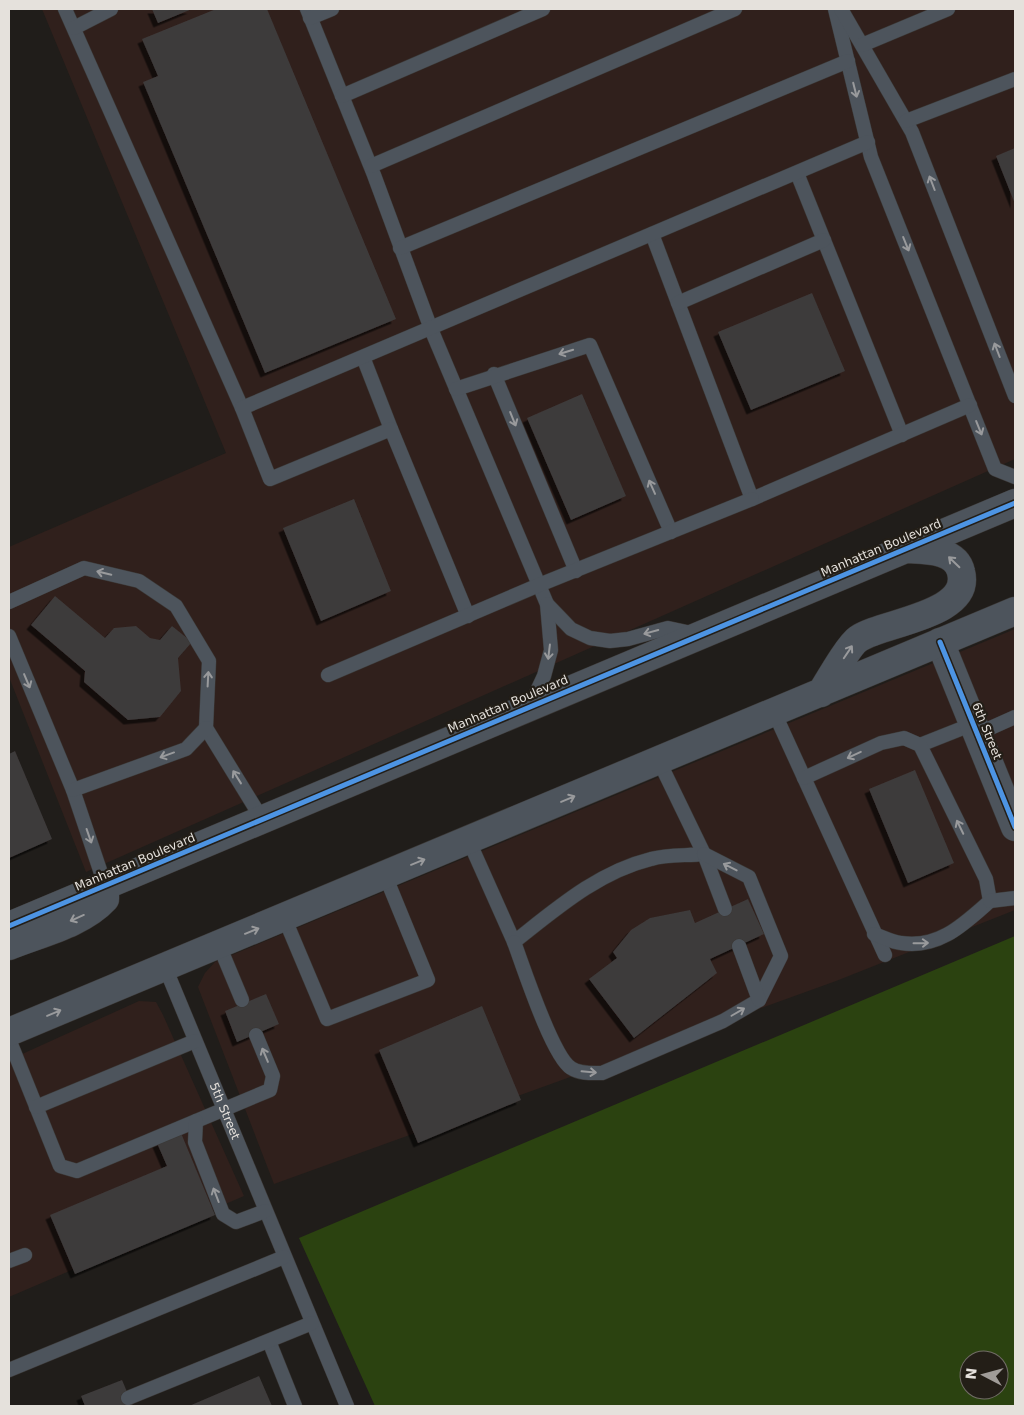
<svg xmlns="http://www.w3.org/2000/svg" width="1024" height="1415" font-family="'DejaVu Sans',sans-serif">
<defs>
<filter id="shadow"><feDropShadow dx="-4.5" dy="4.5" stdDeviation="0" flood-color="#0009"/></filter>
</defs>
<rect width="100%" height="100%" fill="#201d1a"/>
<path fill="#30201c" d="M42 9H1015V459L86 872 9 677V547L226 453Z
M1015 629V910L836 981 274 1184 198 987 205 973 215 962Z
M139 1001 156 1002 163 1015 244 1196 9 1297V1060Z"/>
<path fill="#2b4210" fill-rule="evenodd" d="M1015 936V1406H375L299 1238ZM969 1360H999V1390H969Z"/>
<path fill="#3e3a3a" filter="url(#shadow)" d="M152 9H192L158 23Z
M216 9H267L396 319 265 373 143 82 158 76 142 39Z
M1015 148V204L996 156Z
M812 293 845 371 751 410 718 332Z
M582 394 626 496 571 520 527 418Z
M354 499 391 591 321 621 283 528Z
M55 596 105 638 114 628 136 626 150 638 160 640 172 626 192 642 178 658 181 691 160 717 128 720 84 682 85 671 31 625Z
M15 751 52 839 9 858V754Z
M915 770 954 863 908 883 869 789Z
M748 899 764 934 710 959 717 973 634 1038 589 979 617 958 613 952 631 930 650 918 690 910 695 923Z
M266 994 279 1024 237 1042 225 1011Z
M482 1006 521 1100 418 1143 379 1050Z
M181 1133 215 1215 75 1274 50 1215 167 1166 157 1143Z
M259 1376 272 1406H189Z
M122 1380 133 1406H85L81 1396Z"/>
<g fill="none" stroke-linecap="round" stroke-linejoin="round">
<defs>
<g id="service">
<path d="M65 9 242 408"/>
<path d="M307 9 374 175 431 329 547 604 551 650 544 676 531 704"/>
<path d="M835 9 871 157 995 469 1015 477"/>
<path d="M841 9 912 132 1015 396"/>
<path d="M310 18 332 9"/>
<path d="M74 28 111 9"/>
<path d="M862 45 948 9"/>
<path d="M342 96 543 9"/>
<path d="M906 121 1015 79"/>
<path d="M371 166 735 9"/>
<path d="M797 173 902 435"/>
<path d="M652 234 752 499 970 405"/>
<path d="M400 248 848 61"/>
<path d="M678 303 824 240"/>
<path d="M363 357 391 429"/>
<path d="M494 374 576 571"/>
<path d="M456 389 590 345 671 532"/>
<path d="M9 602 84 568 139 581 176 606 209 661 206 728 262 819"/>
<path d="M547 604 571 629 590 638 610 641 628 639 668 628 696 634"/>
<path d="M468 616 391 429 270 479 242 408 868 142"/>
<path d="M9 636 73 790 105 885"/>
<path d="M328 675 539 585 752 499"/>
<path d="M774 712 885 955"/>
<path d="M977 734 1015 717"/>
<path d="M920 745 973 724"/>
<path d="M804 778 881 743 904 738 920 745 986 879 990 901C964 924 939 949 901 943 892 942 883 937 874 934"/>
<path d="M73 790 186 749 206 728"/>
<path d="M469 841 514 942C556 909 598 872 651 859 667 854 687 856 704 854L659 761"/>
<path d="M704 854 725 909"/>
<path d="M990 901 1015 898"/>
<path d="M284 917 327 1019 428 980 385 875"/>
<path d="M514 942C523 966 552 1056 571 1068 580 1074 592 1073 602 1073L723 1021 759 1000 781 956 749 877 704 854"/>
<path d="M219 945 242 1000"/>
<path d="M739 946 759 1000"/>
<path id="s1" d="M165 967 347 1406"/>
<path d="M9 1039 60 1166 77 1171 270 1090 273 1076 256 1035"/>
<path d="M36 1107 195 1041"/>
<path d="M196 1121 195 1142 223 1214 236 1222 265 1211"/>
<path d="M9 1261 25 1255"/>
<path d="M269 1341 295 1406"/>
<path d="M9 1370 284 1257"/>
<path d="M128 1398 312 1323"/>
</g>
<path id="minor" d="M940 642 1015 827"/>
<path id="tertiary" d="M821 693C828 682 849 645 858 639 882 622 972 616 961 572 956 549 925 550 906 549
M9 926 1015 503
M9 946C41 933 82 924 105 899V885
M9 1032 1015 611"/>
</defs>
<use href="#service" stroke="#3b3836" stroke-width="15"/>
<use href="#minor" stroke="#3b3836" stroke-width="29"/>
<use href="#tertiary" stroke="#3b3836" stroke-width="29"/>
<use href="#service" stroke="#4d545c" stroke-width="14"/>
<use href="#minor" stroke="#4d545c" stroke-width="28"/>
<use href="#tertiary" stroke="#4d545c" stroke-width="28"/>
<defs>
<path id="cycleway" d="M940 642 1015 827
M9 926 1015 503"/>
</defs>
<use href="#cycleway" stroke="#231e17" stroke-width="8"/>
<use href="#cycleway" stroke="#4d94e3" stroke-width="5"/>
</g>
<defs><path id="oneway-shaft" d="M-6 0H5M1.5-3L5.5 0L1.5 3" fill="none" stroke-width="1.6" stroke-linecap="round" stroke-linejoin="round" transform="scale(1.25)"/></defs>
<g stroke="#999a9c">
<use href="#oneway-shaft" transform="translate(855 90) rotate(76)"/>
<use href="#oneway-shaft" transform="translate(932 183) rotate(-111)"/>
<use href="#oneway-shaft" transform="translate(906 244) rotate(68)"/>
<use href="#oneway-shaft" transform="translate(997 350) rotate(-111)"/>
<use href="#oneway-shaft" transform="translate(566 352) rotate(163)"/>
<use href="#oneway-shaft" transform="translate(513 419) rotate(68)"/>
<use href="#oneway-shaft" transform="translate(979 428) rotate(68)"/>
<use href="#oneway-shaft" transform="translate(652 487) rotate(-114)"/>
<use href="#oneway-shaft" transform="translate(954 562) rotate(-136)"/>
<use href="#oneway-shaft" transform="translate(104 573) rotate(-167)"/>
<use href="#oneway-shaft" transform="translate(651 632) rotate(165)"/>
<use href="#oneway-shaft" transform="translate(549 652) rotate(97)"/>
<use href="#oneway-shaft" transform="translate(848 652) rotate(-56)"/>
<use href="#oneway-shaft" transform="translate(208 679) rotate(-87)"/>
<use href="#oneway-shaft" transform="translate(27 681) rotate(67)"/>
<use href="#oneway-shaft" transform="translate(167 755) rotate(160)"/>
<use href="#oneway-shaft" transform="translate(854 755) rotate(155)"/>
<use href="#oneway-shaft" transform="translate(237 777) rotate(-122)"/>
<use href="#oneway-shaft" transform="translate(568 799) rotate(-23)"/>
<use href="#oneway-shaft" transform="translate(960 827) rotate(-116)"/>
<use href="#oneway-shaft" transform="translate(89 836) rotate(71)"/>
<use href="#oneway-shaft" transform="translate(418 862) rotate(-22)"/>
<use href="#oneway-shaft" transform="translate(730 867) rotate(-153)"/>
<use href="#oneway-shaft" transform="translate(77 918) rotate(156)"/>
<use href="#oneway-shaft" transform="translate(252 931) rotate(-22)"/>
<use href="#oneway-shaft" transform="translate(921 943) rotate(-1)"/>
<use href="#oneway-shaft" transform="translate(738 1012) rotate(-30)"/>
<use href="#oneway-shaft" transform="translate(54 1013) rotate(-23)"/>
<use href="#oneway-shaft" transform="translate(265 1055) rotate(-113)"/>
<use href="#oneway-shaft" transform="translate(589 1072) rotate(5)"/>
<use href="#oneway-shaft" transform="translate(216 1195) rotate(-111)"/>
</g>
<g text-anchor="middle" stroke-width="4.5" stroke-linejoin="round" paint-order="stroke">
<g font-size="12" fill="#e5e1dc" stroke="#231e17">
<text transform="translate(881 548) rotate(-23)" y="4">Manhattan Boulevard</text>
<text transform="translate(508 704) rotate(-23)" y="4">Manhattan Boulevard</text>
<text transform="translate(987 731) rotate(68)" y="4">6th Street</text>
<text transform="translate(135 862) rotate(-23)" y="4">Manhattan Boulevard</text>
<text dy="4" stroke="none"><textPath href="#s1" startOffset="156">5th Street</textPath></text>
</g>
</g>
<rect width="1024" height="1415" fill="none" stroke="#e5e1dc" stroke-width="20"/>
<g transform="translate(984 1375) rotate(276)"><circle r="24" fill="#231e17" stroke="#716c66"/>
<path d="M0-4L9 19L0 12L-9 19Z" fill="#a09c98"/>
<text y="-8" font-size="14" font-weight="bold" text-anchor="middle" fill="#e5e1dc">N</text>
</g>
</svg>
